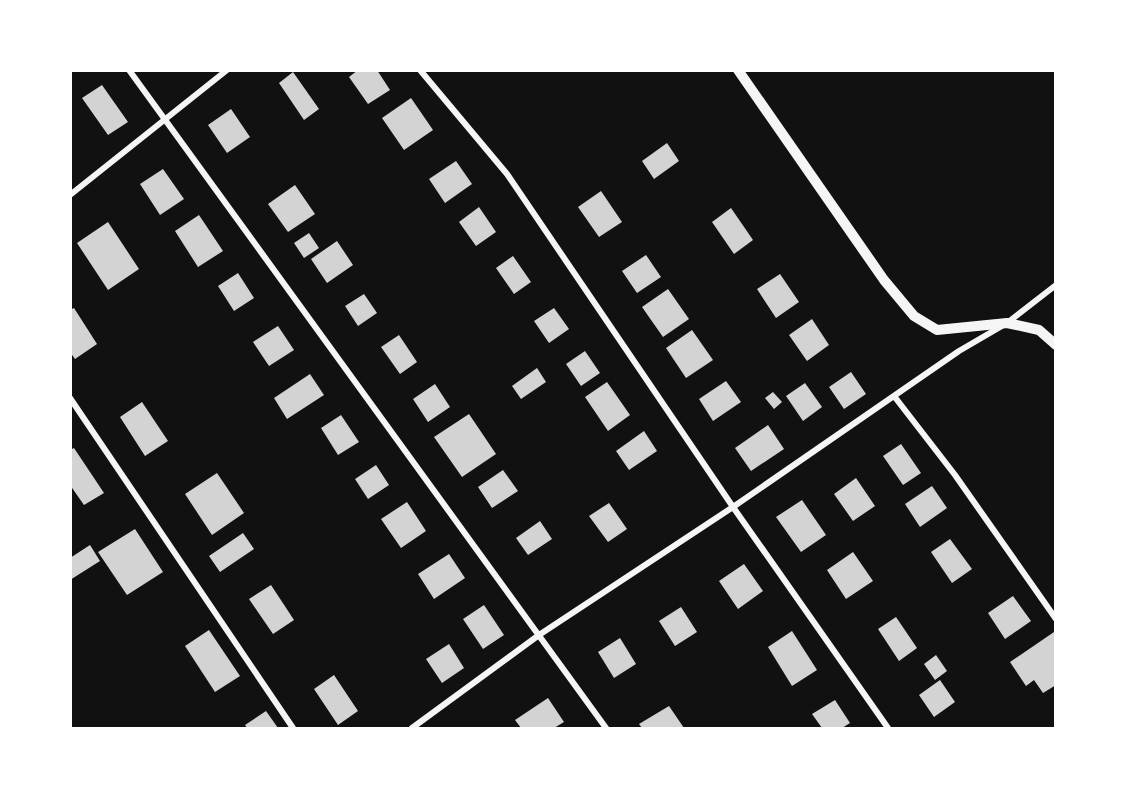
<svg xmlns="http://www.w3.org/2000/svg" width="1126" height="799" font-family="'Fira Sans Condensed',sans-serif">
<rect width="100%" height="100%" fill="#111"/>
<path fill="#d3d3d3" d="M358 70H377L390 90 368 104 349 77Z
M293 72 319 109 304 120 279 83Z
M102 85 128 122 108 135 82 98Z
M411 98 433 130 404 150 382 118Z
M231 109 250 137 227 153 208 125Z
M667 143 679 161 654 179 642 161Z
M456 161 472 184 445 203 429 179Z
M163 169 184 199 160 215 140 184Z
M295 185 315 214 288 232 268 204Z
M601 191 622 222 599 237 578 207Z
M479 207 496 232 476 246 459 222Z
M731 208 753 240 734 254 712 222Z
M199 215 223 251 198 267 175 231Z
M108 222 139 269 108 290 77 243Z
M309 233 319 248 304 258 294 243Z
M337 241 353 265 327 283 311 259Z
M646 255 661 277 637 293 622 271Z
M513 256 531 282 514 294 496 268Z
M238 273 254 298 234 311 218 286Z
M780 274 799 302 776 318 757 289Z
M668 289 689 319 663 337 642 307Z
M364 294 377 313 358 326 345 306Z
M74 308 97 344 75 359 70 352V310Z
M554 308 569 329 549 343 534 321Z
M812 319 829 345 807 361 789 335Z
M278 326 294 350 269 366 253 342Z
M692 330 713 360 686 378 666 348Z
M399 335 417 362 400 374 381 347Z
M585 351 600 373 581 386 566 364Z
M537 368 546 382 521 399 512 386Z
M851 372 866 394 844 409 829 387Z
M310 374 324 395 287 419 274 398Z
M726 381 741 402 713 421 699 399Z
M607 382 630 415 608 431 585 397Z
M805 383 822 407 803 421 786 396Z
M435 384 450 407 428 422 413 399Z
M773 392 782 402 774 409 765 398Z
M142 402 168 441 145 456 120 417Z
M469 414 496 454 462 477 434 437Z
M341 415 359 442 338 455 321 428Z
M768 425 784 449 751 471 735 448Z
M644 431 657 451 629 470 616 451Z
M901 444 921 473 903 485 883 456Z
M74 448 104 493 84 505 70 485V450Z
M376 465 389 485 368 499 355 479Z
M503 470 518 491 492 508 478 487Z
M217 473 244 513 212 535 185 494Z
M856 478 875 506 853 521 834 494Z
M932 486 947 508 920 527 905 504Z
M802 500 826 535 801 552 776 517Z
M407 502 426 531 401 548 381 519Z
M609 503 627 529 608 542 589 516Z
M540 521 552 539 528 555 516 538Z
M135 529 163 572 127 595 98 552Z
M243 533 254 549 220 572 209 556Z
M950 539 972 569 952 583 931 552Z
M90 545 100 561 70 580V558Z
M853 552 873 581 846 599 827 570Z
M449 554 465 578 434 599 418 574Z
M744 564 763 591 738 609 719 581Z
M271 585 294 620 273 634 249 599Z
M1013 596 1031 621 1005 639 988 613Z
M484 605 504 635 483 649 463 619Z
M681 607 697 632 675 646 659 621Z
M896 617 917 648 899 661 878 629Z
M209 630 240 676 215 692 185 646Z
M792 631 817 670 792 686 768 647Z
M1054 632 1056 685 1043 693 1034 680 1026 686 1010 662Z
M620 638 636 664 614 678 598 652Z
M449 644 464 668 442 683 426 659Z
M936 655 947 671 935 680 924 664Z
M334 675 358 711 338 725 314 689Z
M940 680 955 702 934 717 919 695Z
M548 698 564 722 554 728H521L515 720Z
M835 700 850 723 842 728H822L812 714Z
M669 706 684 728H642L639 724Z
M266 711 278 728H247L245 725Z"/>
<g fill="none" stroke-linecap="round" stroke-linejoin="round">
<path stroke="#f5f5f5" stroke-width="6" d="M129 70 606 728
M420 70 507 174 733 507 888 728
M70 195 227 70
M894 396 955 475 1056 619
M70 398 293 728
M412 728 539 635 733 507 959 351 1007 323 1056 285"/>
<path stroke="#f5f5f5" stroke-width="10" d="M738 70 884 280 914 316 937 330 1007 323 1039 330 1056 345"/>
</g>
<rect width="1126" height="799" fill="none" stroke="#ffffff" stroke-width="144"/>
</svg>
